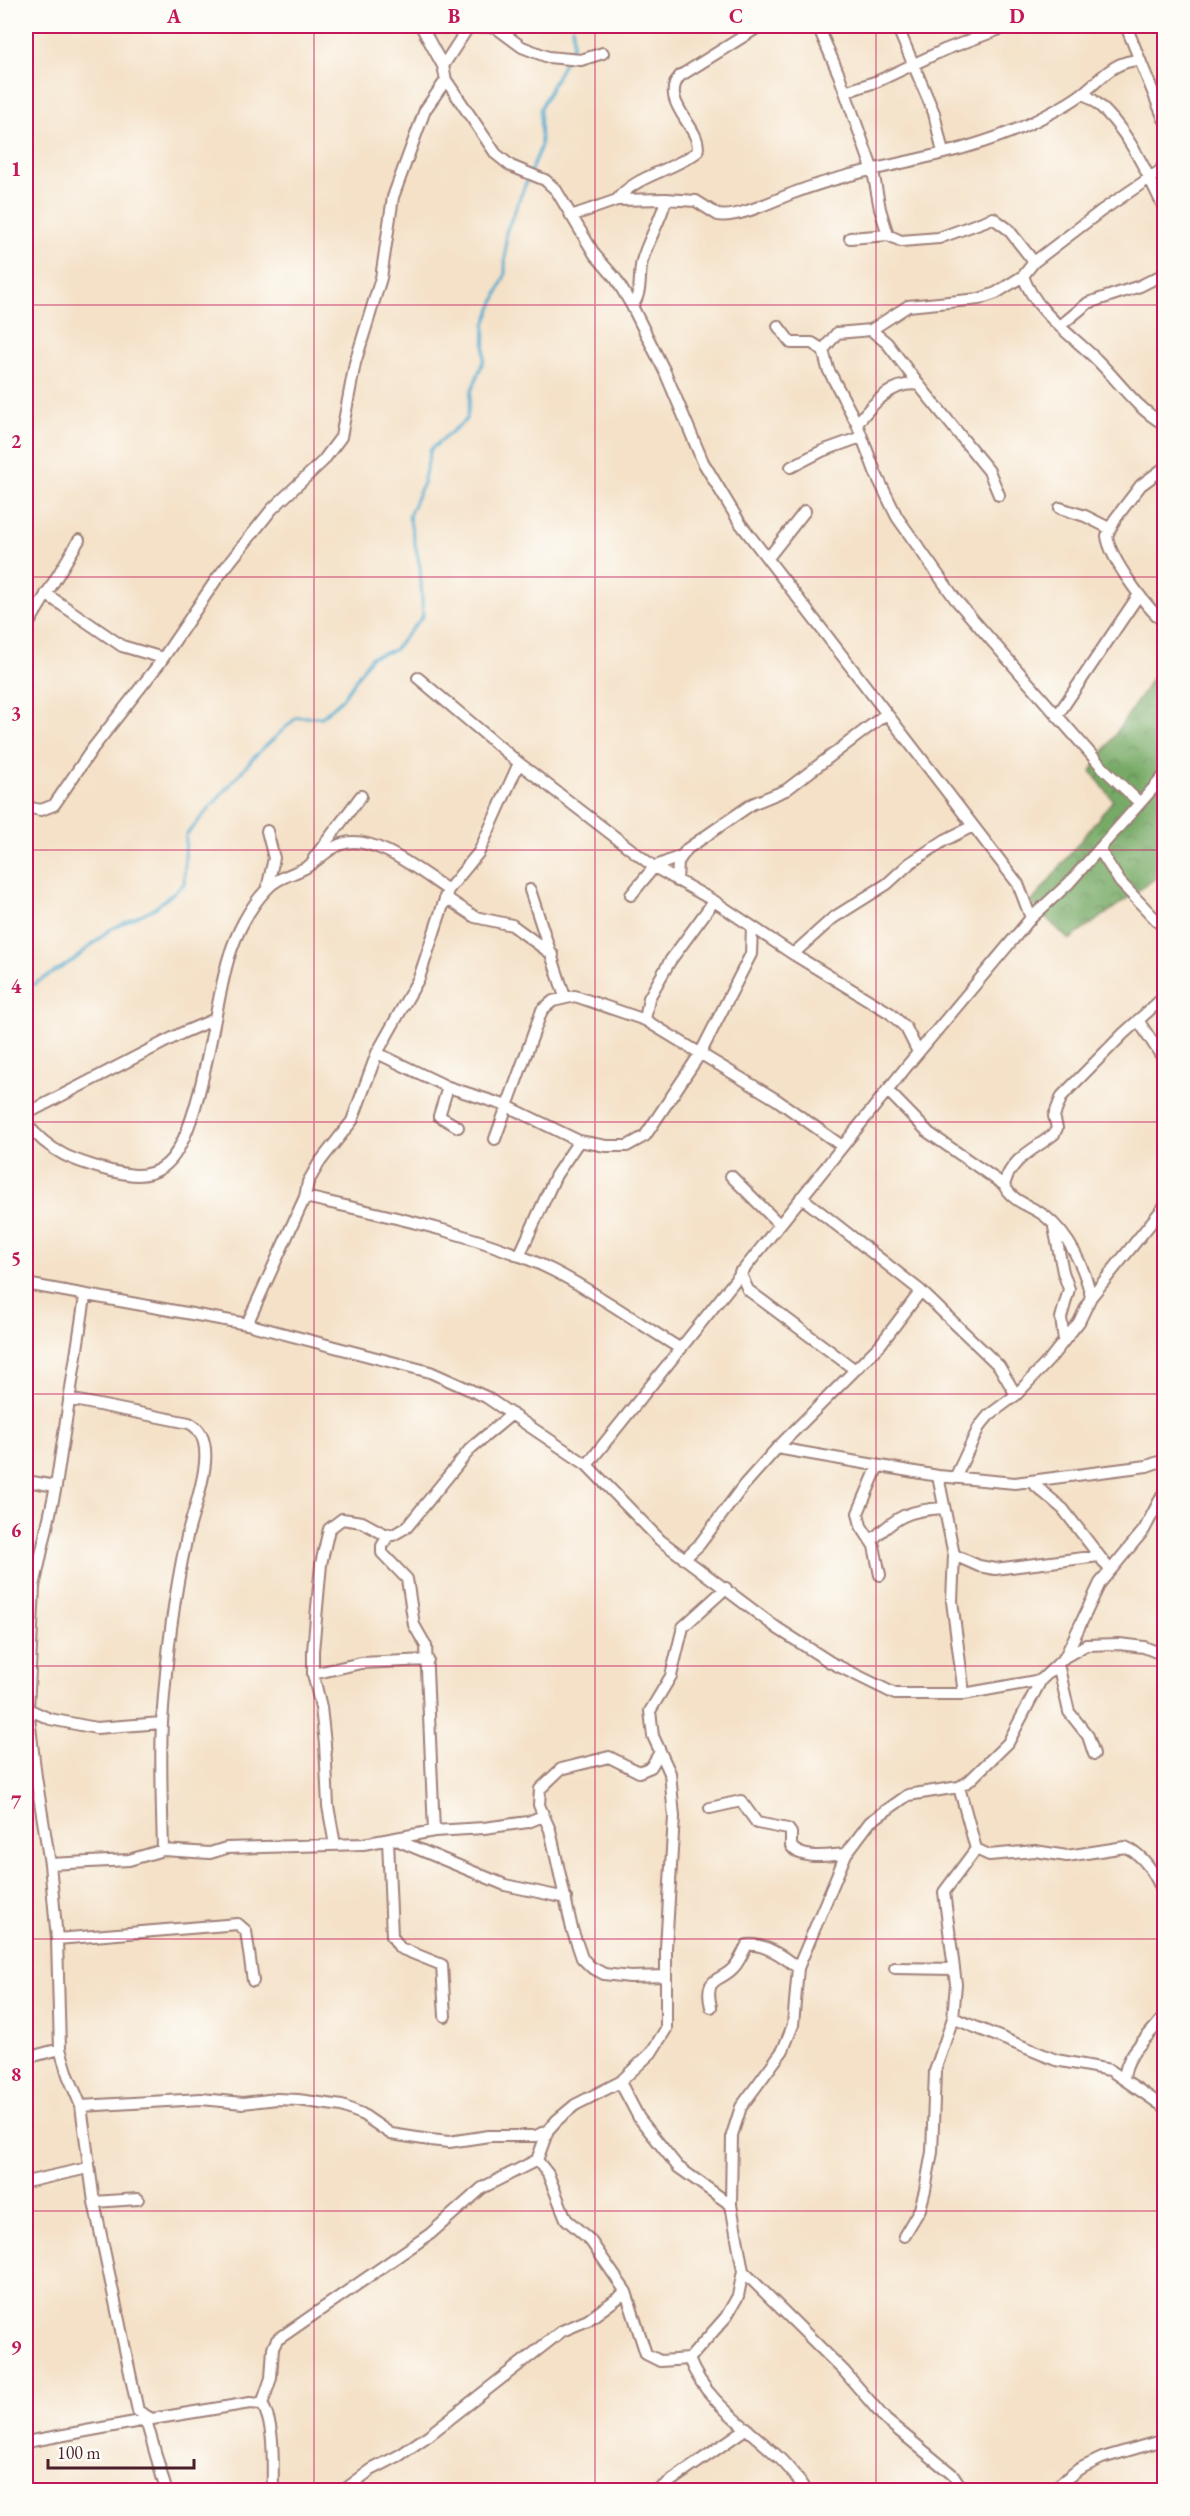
<svg xmlns="http://www.w3.org/2000/svg" width="1190" height="2516" font-family="'EB Garamond',serif">
<defs>
<pattern id="forest-crowns" width="20" height="18" patternUnits="userSpaceOnUse" patternTransform="scale(1.5)"><rect width="20" height="18" fill="#7a6"/><path d="M2 6a3 3 0 1 1 6 0M12 15a3 3 0 1 1 6 0" fill="none" stroke="#648a54"/></pattern>
</defs>
<rect width="100%" height="100%" fill="#fdfcf7"/>
<filter id="ink" filterUnits="userSpaceOnUse"><feTurbulence type="fractalNoise" baseFrequency=".0167" numOctaves="2"/><feDisplacementMap in="SourceGraphic" scale="12" xChannelSelector="R" yChannelSelector="G"/><feConvolveMatrix kernelMatrix="1 2 1 2 8 2 1 2 1" color-interpolation-filters="sRGB"/></filter>
<filter id="wash" filterUnits="userSpaceOnUse"><feTurbulence type="fractalNoise" baseFrequency=".008" numOctaves="4" result="noise"/><feDisplacementMap in="SourceGraphic" scale="24" xChannelSelector="R" yChannelSelector="G"/><feGaussianBlur stdDeviation="1.35" result="paint"/><feColorMatrix in="noise" values="0 0 0 0 0 0 0 0 0 0 0 0 0 0 0 0 0 1.4 0 .05"/><feComposite in="paint" operator="in"/></filter>
<g filter="url(#wash)">
<rect width="100%" height="100%" fill="#f4e1c7"/>
<path fill="url(#forest-crowns)" stroke="#606448" stroke-width="1.5" d="M1164 666V872L1069 940 1031 903 1113 800 1091 771 1157 671Z"/>
<g fill="none" stroke-linecap="round" stroke-linejoin="round">
<path stroke="#4fa8cc" stroke-width="3" d="M26 45 32 26
M568 55 573 45V26
M26 989 74 960 109 930 155 908 184 884 186 835 255 756 297 717H322L343 698 371 657 394 650 423 616 420 567 409 516 423 483 431 449 467 419 471 392 484 359 485 324 505 275 506 232 541 146 540 109 565 61"/>
</g>
</g>
<g filter="url(#ink)">
<g fill="none" stroke-linecap="round" stroke-linejoin="round">
<defs>
<path id="minor" d="M421 26 443 66 446 80 496 154 511 166 545 180 556 190 595 255 616 279 632 306 665 372 703 462 740 523 1018 884 1031 918
M421 26 467 29
M470 26 495 27 522 47 548 57 581 60 603 53
M818 26 839 75 873 171 880 209 888 235
M897 26 934 113 943 153
M1126 26 1164 119
M443 66 469 26
M845 92 878 81 944 50 1008 26
M1083 93C1122 117 1145 168 1164 208
M1164 164 1160 171 1101 211 1034 262 1023 276C1036 313 1071 334 1098 361 1121 384 1136 408 1164 424
M617 200C634 176 672 171 697 152 705 130 657 102 680 76L760 26
M571 216 617 200 666 199 696 201 718 215C738 219 776 199 796 192 872 163 957 159 1031 123 1049 114 1068 105 1083 93 1102 78 1113 61 1140 60
M850 238 888 235 901 241 939 238 993 218 1008 229 1034 262
M1023 276 996 293 979 299 908 306 871 330 837 333 823 350 828 369 857 424 876 474 897 517 956 600 1103 768 1140 803
M632 306C643 292 638 277 642 261 648 239 661 221 666 199
M778 326 791 343H812L823 350
M1060 326 1088 303 1140 286 1164 274
M871 330 887 343 919 385
M857 424C871 405 894 380 919 385L989 471 999 495
M791 467 822 451 861 437
M1164 468 1141 485 1115 519 1107 536C1110 559 1146 607 1164 622
M1060 508 1085 516 1109 528
M768 558 805 511
M46 594 122 646 163 658
M26 628 79 540
M418 678 519 763 654 867 714 901 793 954 890 1013 906 1028 918 1052
M1057 716 1138 596
M26 803 31 808 41 810 54 805 93 748 159 664 218 577 272 509 323 461 341 437 355 363 381 278 393 197 425 110 446 80
M1099 849 1120 882 1164 928
M314 858 361 796
M677 881 678 862 687 849 752 804 786 790 886 714
M267 889 274 858 267 831
M530 890 565 997
M631 895 654 867 681 856
M445 897 475 917 512 925 553 955
M714 901 670 961 649 998 645 1020 777 1100 842 1146
M793 954 833 918 887 884 910 863 945 840 973 826
M1138 1020 1164 1060
M377 1053 448 1087 507 1106 579 1141 606 1146H627L645 1136 700 1054 751 954 752 927
M448 1087 439 1116 458 1127
M887 1090 929 1133 1004 1185
M26 1114 182 1033 215 1019
M26 1123C50 1153 74 1161 111 1171 129 1175 146 1179 163 1167 201 1142 214 1003 229 957 236 934 249 908 266 890 276 878 291 875 305 868 317 862 326 850 339 845 370 830 422 873 448 890
M495 1139 542 1010 553 1001 575 996 645 1020
M731 1176 779 1224
M305 1197C385 1215 479 1234 552 1270 596 1292 638 1323 681 1349
M801 1197 921 1291 999 1366 1016 1395
M1054 1227 1063 1272 1069 1289 1061 1318 1064 1340
M519 1256 556 1175 579 1141
M740 1272 748 1290 854 1369
M26 1284 247 1324 430 1372 486 1397 587 1465 660 1540 777 1628 830 1662 895 1694H964L1041 1680 1065 1657 1086 1645 1119 1644 1144 1647 1164 1655
M85 1297 56 1486 34 1587 28 1709 36 1777 50 1864 57 1939 60 2049 68 2075 81 2106 94 2202 138 2411 152 2419 250 2403 262 2404C276 2427 272 2464 273 2490
M1091 1297C1085 1268 1069 1235 1045 1216 1030 1205 1012 1202 1004 1185 1011 1158 1034 1150 1054 1134L1057 1128 1054 1116 1062 1096 1123 1034 1164 997
M247 1324 305 1197 308 1182 319 1163 352 1121 377 1053 419 978 448 890 479 852 519 763
M69 1399 189 1423C225 1440 191 1512 186 1541 173 1600 166 1662 162 1722 160 1765 162 1808 163 1850
M777 1448 880 1345 921 1291
M587 1465 907 1066 1031 918 1069 883 1164 776
M878 1466 858 1513 861 1526 874 1546 880 1575
M938 1476 954 1555 952 1601 964 1694
M955 1478 979 1427 989 1415 1016 1395 1049 1360 1079 1322 1091 1297 1164 1207
M26 1481 56 1486
M1031 1482 1063 1509 1110 1570
M389 1534 382 1546V1553L407 1579 414 1625 426 1646 434 1831
M871 1541C897 1516 908 1510 944 1508
M954 1555 979 1566 995 1569 1099 1556
M684 1559 699 1545 744 1485 777 1448 938 1476 1015 1483 1147 1466 1164 1460
M1065 1657 1100 1583 1144 1530 1164 1492
M1058 1664 1069 1712 1088 1736 1094 1754
M313 1674 361 1663 428 1660
M28 1709 50 1719 96 1728 162 1723
M660 1752 651 1767 639 1772 609 1757 561 1769 540 1789 539 1805 550 1830 572 1929 582 1958 591 1967 604 1974 630 1977 666 1976
M710 1808 741 1801 757 1823 788 1829 791 1833V1846C801 1861 830 1855 846 1854
M394 1839 505 1885 566 1898
M388 1840 392 1936 400 1948 442 1965 445 2016
M335 1845 328 1806 325 1744 321 1707 313 1674V1651L321 1564 329 1529 342 1519 362 1522 384 1534 393 1535 407 1527 471 1448 512 1414
M976 1849 989 1855 1035 1851 1067 1856 1125 1847C1145 1855 1155 1875 1164 1893
M50 1864 129 1860 163 1850 210 1853 226 1848 363 1844 434 1831 484 1828 528 1822 543 1816
M57 1939 238 1924 246 1931 253 1981
M895 1968 954 1969
M711 2007C703 1974 722 1983 735 1966 740 1960 743 1952 747 1945 765 1943 784 1957 798 1968
M953 2018 1056 2060 1110 2070 1164 2107
M26 2058 60 2049
M1124 2079C1126 2051 1149 2038 1164 2016
M620 2082 639 2118 678 2167 731 2205
M81 2106 201 2099 243 2103 277 2099 298 2100 342 2106 362 2114 391 2134 430 2140 449 2142 489 2136H536L548 2130
M537 2160 548 2174 566 2219 590 2240 626 2292 646 2354 660 2361 689 2359
M26 2182 88 2168
M94 2202 138 2199
M904 2236 920 2209 925 2190 932 2152 935 2071 953 2018 956 1984 944 1892 976 1849 959 1787
M743 2271 844 2371 886 2420 953 2475 963 2490
M262 2404 271 2378 273 2348 277 2340 430 2234 482 2188 537 2160 548 2130 557 2120 575 2105 620 2082 651 2053 666 2029V1948L674 1817 670 1773 653 1736 650 1711 671 1676 683 1627 726 1588
M145 2417 166 2490
M26 2442 146 2420
M344 2490 371 2470 400 2455 429 2435 562 2331 588 2320 626 2292
M658 2490 747 2428
M805 2490C775 2439 711 2416 689 2359L726 2317 738 2296 743 2271 731 2205 732 2135 741 2107 783 2050 793 2025 798 1968 846 1854 870 1822 908 1795 959 1787 969 1781 1008 1743 1041 1680
M1052 2490 1079 2469 1102 2458 1164 2440"/>
</defs>
<use href="#minor" stroke="#9f8079" stroke-width="14"/>
<use href="#minor" stroke="#fff" stroke-width="10"/>
</g>
</g>
<path fill="none" stroke="#c2185b" stroke-width="1.5" stroke-opacity="0.55" d="M314 26V2490M595 26V2490M876 26V2490M26 305H1164M26 577H1164M26 850H1164M26 1122H1164M26 1394H1164M26 1666H1164M26 1939H1164M26 2211H1164"/>
<rect width="1190" height="2516" fill="none" stroke="#fdfcf7" stroke-width="66"/>
<path d="M48 2459v9h146v-9" fill="none" stroke="#4a1f2b" stroke-width="3"/>
<text x="57" y="2459" font-size="18" fill="#4a1f2b" stroke="#fdfcf7" stroke-width="4.5" paint-order="stroke">100 m</text>
<rect x="33" y="33" width="1124" height="2450" fill="none" stroke="#c2185b" stroke-width="2"/>
<g font-size="20" text-anchor="middle" font-weight="bold" fill="#c2185b">
<text x="174" y="23">A</text>
<text x="454" y="23">B</text>
<text x="736" y="23">C</text>
<text x="1017" y="23">D</text>
<text x="16" y="176">1</text>
<text x="16" y="448">2</text>
<text x="16" y="720">3</text>
<text x="16" y="993">4</text>
<text x="16" y="1265">5</text>
<text x="16" y="1537">6</text>
<text x="16" y="1809">7</text>
<text x="16" y="2081">8</text>
<text x="16" y="2354">9</text>
</g>
</svg>
